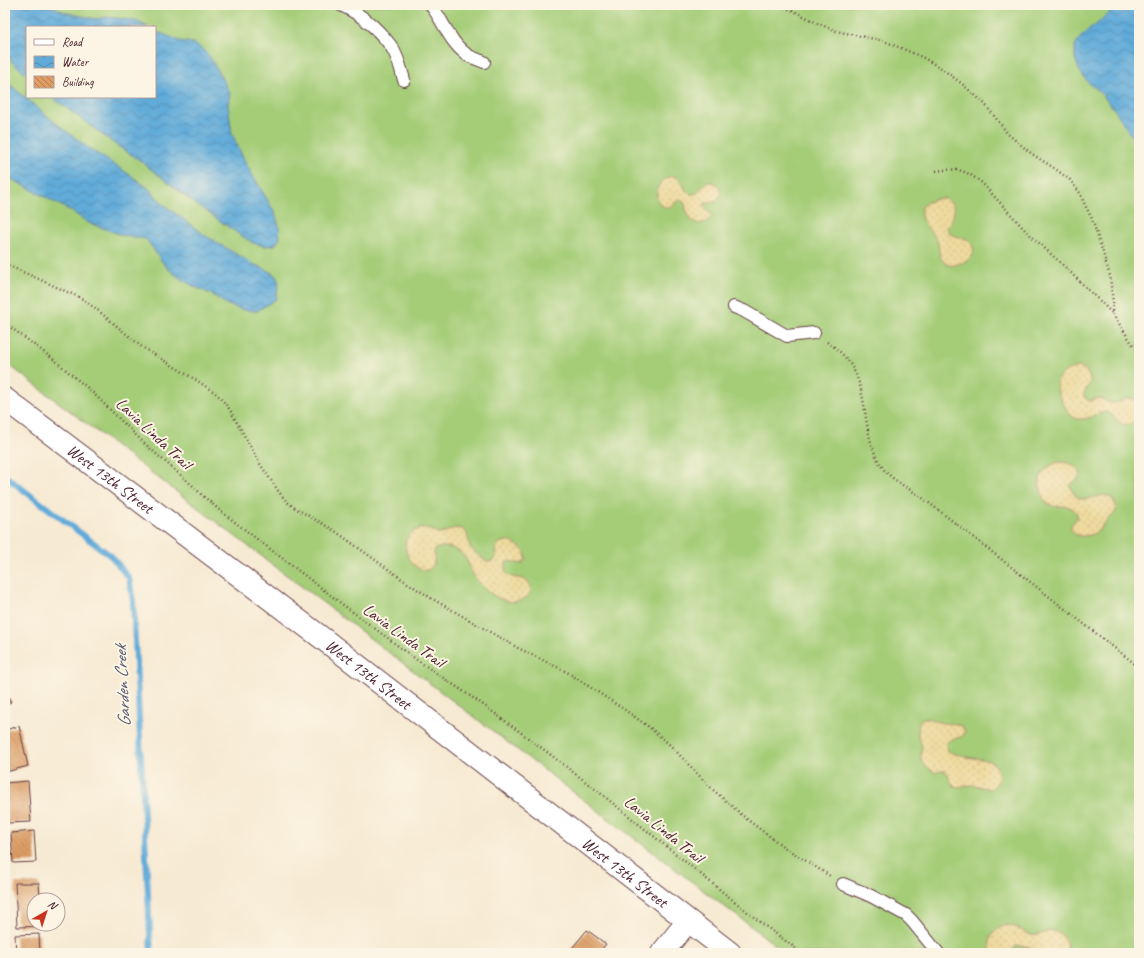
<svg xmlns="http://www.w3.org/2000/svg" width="1144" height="958" font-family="Caveat,sans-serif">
<defs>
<pattern id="sand-dots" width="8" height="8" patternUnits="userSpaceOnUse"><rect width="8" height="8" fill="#eeda9e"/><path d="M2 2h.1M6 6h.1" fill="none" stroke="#cebb88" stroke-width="1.8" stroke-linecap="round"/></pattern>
<pattern id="water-waves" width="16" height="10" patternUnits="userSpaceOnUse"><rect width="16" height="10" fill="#61abd9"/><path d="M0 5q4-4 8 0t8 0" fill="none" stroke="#528bb0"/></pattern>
<pattern id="building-back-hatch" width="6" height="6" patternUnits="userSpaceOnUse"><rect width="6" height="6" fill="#dd9c64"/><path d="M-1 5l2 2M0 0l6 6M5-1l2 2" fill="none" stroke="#b57f53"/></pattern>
</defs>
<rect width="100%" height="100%" fill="#fcf5e5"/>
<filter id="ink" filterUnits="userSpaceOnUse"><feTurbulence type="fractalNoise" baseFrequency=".025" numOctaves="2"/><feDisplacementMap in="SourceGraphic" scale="8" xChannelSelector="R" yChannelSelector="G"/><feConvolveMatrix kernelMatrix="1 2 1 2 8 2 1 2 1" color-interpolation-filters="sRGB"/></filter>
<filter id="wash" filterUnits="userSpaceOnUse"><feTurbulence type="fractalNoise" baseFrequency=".012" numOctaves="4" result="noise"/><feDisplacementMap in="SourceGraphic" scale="16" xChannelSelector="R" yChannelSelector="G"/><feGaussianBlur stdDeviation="0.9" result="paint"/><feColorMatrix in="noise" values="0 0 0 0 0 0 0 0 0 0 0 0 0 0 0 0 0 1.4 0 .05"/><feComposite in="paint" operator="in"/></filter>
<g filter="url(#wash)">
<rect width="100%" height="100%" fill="#f7ead3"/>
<path fill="#a5cd78" stroke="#787652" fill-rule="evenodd" d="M5 5H1139V953H786L5 362ZM27 27H155V97H27Z"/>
<path fill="url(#sand-dots)" stroke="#9c7c64" d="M675 176C677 178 680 179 682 182 685 187 685 193 691 194 700 196 701 181 711 182 722 184 724 197 714 202 711 203 708 203 705 203L704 206C706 210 710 211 712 215 707 226 692 227 688 214 686 210 685 206 684 202 679 199 676 201 673 206 652 214 650 177 675 176Z
M944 198C960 206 954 216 947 228 950 238 961 236 969 240 982 258 965 263 950 266 933 257 943 248 935 237 931 231 925 226 922 219 916 203 932 199 944 198Z
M1078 367 1085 369C1097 387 1084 383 1084 397L1089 401C1095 400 1098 396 1104 400 1105 400 1108 402 1110 403 1121 405 1128 391 1139 404 1139 412 1141 419 1132 423 1119 430 1116 413 1105 412 1096 413 1087 421 1078 419 1071 418 1068 412 1065 406 1053 387 1052 373 1078 367Z
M1059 462C1068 462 1075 465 1080 472 1081 480 1074 480 1070 485 1079 515 1100 486 1112 499 1114 501 1116 505 1116 507 1117 513 1112 516 1108 519 1104 523 1102 528 1098 531 1092 536 1078 539 1073 532 1064 523 1086 519 1073 509 1062 501 1054 514 1043 498 1043 493 1040 490 1040 486 1037 474 1049 465 1059 462Z
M425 528 431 530 441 534C449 530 461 523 467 534 469 538 469 543 470 547 473 551 483 559 487 562L492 561 496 558C496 554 495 551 496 548 496 545 497 544 500 543 508 537 519 546 525 552L526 559 522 564 509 561 506 563 505 572C511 580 521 576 529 582 531 589 532 594 525 598 508 610 484 591 475 577 468 569 470 560 461 553 453 547 445 545 435 549 433 555 436 562 432 567 418 584 384 533 425 528Z
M923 718C933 718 935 722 943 723 951 724 954 722 963 727L965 731 963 736C955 740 943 738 947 750 952 754 955 754 961 755 965 755 964 756 967 757 976 759 987 758 994 764 997 766 997 770 998 773 1000 781 996 784 991 789 984 789 979 785 972 785 967 785 958 789 953 785 947 780 950 765 936 773L931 770 922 762 921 756 922 746 918 735 919 722Z
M1005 925C1017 925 1020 931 1031 935 1040 937 1043 931 1051 931 1063 930 1068 944 1068 953H1034L1030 947 1025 946H1016L1013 949V953H991C987 938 992 932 1005 925Z"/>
<path fill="url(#water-waves)" stroke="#566582" d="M5 5H43L54 7 64 12 95 19 109 17 136 21 148 27H27V74L13 63 5 52Z
M1117 5H1139V148L1115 110 1097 89 1089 84 1079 70 1075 58V45L1081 37 1089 30 1097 24Z
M155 31 180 41 193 43 202 49 210 57 230 93 228 105 232 134 246 164 274 211 279 225 280 238 275 245 265 246 253 243 233 230 197 205 138 159 116 145 52 97H155Z
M5 80 22 95 57 124 90 149 130 175 148 188 163 204 206 236 253 264 265 269 275 275 279 282 276 299 257 311 244 310 228 305 211 294 193 286 177 276 166 267 146 239 122 235 89 223 71 211 6 176 5 175Z"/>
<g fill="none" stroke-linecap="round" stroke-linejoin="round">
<path stroke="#61abd9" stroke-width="6" d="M5 476 111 556 129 578 133 601 151 953"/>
</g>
<g id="blocks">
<path fill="url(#building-back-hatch)" d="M5 690 11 702 5 705Z
M19 726 28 766 6 772 5 730Z
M28 781 31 822 7 823 5 783Z
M34 831 36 862 13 863 11 833Z
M15 883H39L40 898H45V900H34V924H52V926L17 927Z
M587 930 606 944 599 953H568Z
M39 934 40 953H16L15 935Z"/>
</g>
</g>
<g filter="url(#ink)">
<use href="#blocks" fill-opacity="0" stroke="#643d44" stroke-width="1"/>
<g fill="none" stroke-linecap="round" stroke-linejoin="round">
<defs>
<path id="service" d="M341 5C361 14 378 29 391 46 398 56 401 69 404 80
M431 5C444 22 450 44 469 56 474 58 479 60 484 62
M734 307 744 311 787 336 814 333
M843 884 871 896 906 915 912 921 938 953"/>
<path id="minor" d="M662 953 688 921"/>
<g id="secondary">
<path id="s1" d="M5 399 322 638 730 953"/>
</g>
</defs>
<use href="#service" stroke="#643d44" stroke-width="14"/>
<use href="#minor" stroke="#643d44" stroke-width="24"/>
<use href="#secondary" stroke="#643d44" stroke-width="24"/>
<path stroke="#643d44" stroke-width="2.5" stroke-dasharray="1 3" stroke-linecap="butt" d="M777 5 794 11 817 23 836 31 884 41 922 57 941 68 961 83 985 104 1008 134 1015 140 1032 154 1054 168 1070 180 1080 193 1084 203 1092 219 1103 253 1110 276 1113 303 1112 313 1133 345
M936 171C958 168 964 169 982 183L1026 231 1065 267 1112 313
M5 264 81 298 95 308 142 347 196 380 214 392 221 398 230 410 260 464 279 492 287 502 295 508 335 531 406 582 431 598 518 648 567 672 625 710 649 727 670 745 712 789 749 821 784 847 830 876
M5 323 53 359 90 390 144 443 193 486 201 494 223 513 346 607 417 660 482 704 547 752 599 792 760 922 802 953
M827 342C876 373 856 420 879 462 887 478 907 487 921 497 928 502 934 507 941 512L1139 667
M1139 744C1137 754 1136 773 1139 783"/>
<use href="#service" stroke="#fff" stroke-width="12"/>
<use href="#minor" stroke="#fff" stroke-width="22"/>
<use href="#secondary" stroke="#fff" stroke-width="22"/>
</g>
</g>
<g text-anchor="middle" stroke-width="4" stroke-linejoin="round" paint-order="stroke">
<g font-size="17" fill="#4a1f2b" stroke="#fcf5e5">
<text transform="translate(154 433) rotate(43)" y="6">Lavia Linda Trail</text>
<text dy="6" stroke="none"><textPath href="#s1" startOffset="132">West 13th Street</textPath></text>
<text transform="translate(404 635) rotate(36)" y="6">Lavia Linda Trail</text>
<text dy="6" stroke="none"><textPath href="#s1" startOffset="456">West 13th Street</textPath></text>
<text transform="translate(664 829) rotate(39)" y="6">Lavia Linda Trail</text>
<text dy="6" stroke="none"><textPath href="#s1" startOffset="780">West 13th Street</textPath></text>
</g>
<g font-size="18" font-style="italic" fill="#535771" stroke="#fcf5e5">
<text transform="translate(122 686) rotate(-93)" y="6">Garden Creek</text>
</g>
</g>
<rect width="1144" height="958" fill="none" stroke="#fcf5e5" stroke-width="20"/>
<rect x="26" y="26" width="130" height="72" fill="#fcf5e5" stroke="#b59f9b"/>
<rect x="34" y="39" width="20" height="6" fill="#ffffff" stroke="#b59f9b"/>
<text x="62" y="46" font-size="12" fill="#4a1f2b">Road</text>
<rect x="34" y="56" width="20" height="12" fill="url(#water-waves)" stroke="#b59f9b"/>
<text x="62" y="66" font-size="12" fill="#4a1f2b">Water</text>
<rect x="34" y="76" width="20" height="12" fill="url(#building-back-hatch)" stroke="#b59f9b"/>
<text x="62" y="86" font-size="12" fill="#4a1f2b">Building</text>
<g transform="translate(46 912) rotate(39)"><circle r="19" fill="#fcf5e5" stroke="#b59f9b"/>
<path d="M0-3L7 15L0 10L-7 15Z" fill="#c8321e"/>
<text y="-6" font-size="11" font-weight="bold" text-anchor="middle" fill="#4a1f2b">N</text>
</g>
</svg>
